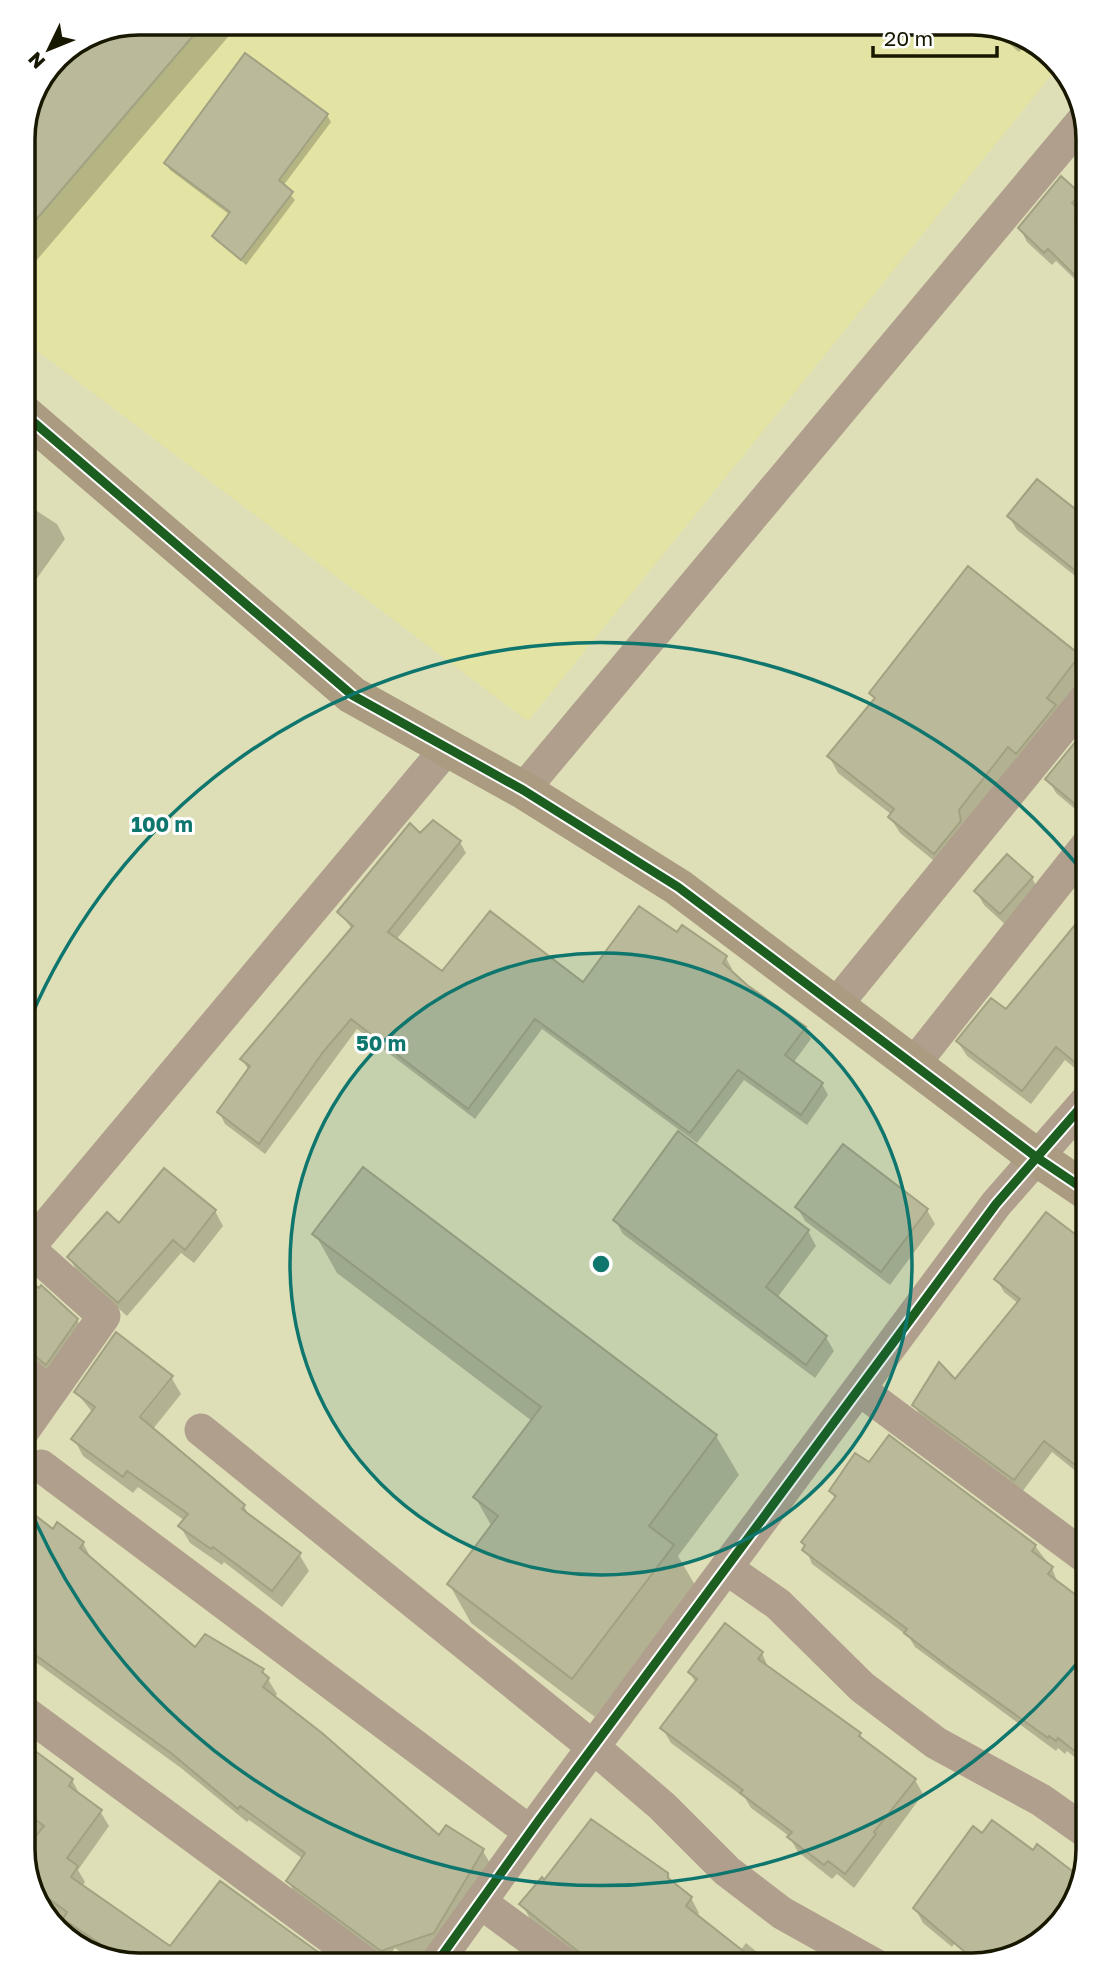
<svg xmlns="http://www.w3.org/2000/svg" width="1111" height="1988" font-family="'Golos Text',sans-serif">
<rect width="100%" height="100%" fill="#dfdfb7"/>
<path fill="#e3e3a4" d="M980 23 1037 43 1058 67 528 721 23 340V132L57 57 95 31Z"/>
<path fill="#0003" fill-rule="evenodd" d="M988 26 1029 40 1019 52Z
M234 30 24 275 23 274V132L57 57 95 31Z
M327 115 331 122 283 186 295 200 246 265 214 236 230 215 170 170 166 164Z
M1079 195 1087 208 1082 213 1088 225 1084 232 1088 236V292L1056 261 1052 265 1027 242 1020 228Z
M1088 416V444L1079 429Z
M1038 481 1088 520V586L1017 530 1009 517Z
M23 502 57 524 65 539 23 598Z
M1079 656 1088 672 944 869 900 833 890 817 892 815 838 773 829 756 875 700 871 693Z
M1086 731 1088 733V820L1056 793 1048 779Z
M420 836 460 842 466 853 396 940 442 974 583 985 677 935 726 958 732 969 730 972 746 986 804 1028 811 1039 793 1063 822 1084 828 1095 807 1125 744 1080 697 1143 542 1029 475 1119 357 1029 265 1154 225 1124 219 1112 249 1071 242 1059 352 929 339 912Z
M1032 878 1040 893 1009 928 984 905 976 891Z
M1088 912V1079L1065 1060 1031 1104 967 1056 958 1042 1006 1012Z
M363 1169 716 1436 739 1475 678 1556 695 1585 595 1717 471 1623 449 1584 492 1527 475 1497 532 1421 337 1273 315 1234Z
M164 1170 215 1211 223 1226 194 1263 181 1253 127 1316 77 1271 69 1257 119 1225Z
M797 1207 927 1210 935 1224 890 1285 805 1221Z
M1047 1214 1088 1243V1481L1052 1452 1022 1492 921 1417 914 1405 956 1382 1019 1304 1004 1292 997 1280Z
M615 1220 808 1231 816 1246 777 1298 826 1337 834 1351 815 1378 623 1234Z
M23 1278 77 1320 86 1335 55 1378 23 1368Z
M171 1377 181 1394 153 1429 244 1506 250 1517 299 1554 309 1571 282 1607 224 1562 222 1565 190 1543 180 1526 185 1521 138 1487 133 1493 83 1456 74 1439 93 1413 76 1392ZM167 1380H171L136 1424 133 1422Z
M870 1464 1035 1546 1052 1568 1058 1584 1088 1606V1768L1067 1751 1065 1754 1058 1748 1056 1751 915 1647 909 1637 812 1564 803 1542 835 1499 831 1491Z
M23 1508 53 1531 83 1543 91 1558 196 1649 263 1671 277 1694 274 1698 439 1838 483 1851 491 1865 442 1947 409 1959 395 1948 386 1961 296 1895 288 1881 303 1859 249 1820 247 1822 181 1768 23 1653Z
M762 1653 769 1669 860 1734 865 1743 915 1780 923 1794 854 1888 837 1874 832 1879 798 1852 789 1836 751 1808 745 1798 671 1743 662 1728 696 1683 690 1673Z
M23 1745 72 1780 80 1795 100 1811 109 1826 78 1870 85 1882 82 1887 170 1949 220 1883 332 1965H132L106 1956 52 1918 44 1902 33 1895 23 1849Z
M667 1874 674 1885 691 1898 699 1913 696 1917 740 1951 746 1943 773 1965H586L530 1919 522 1904 545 1882Z
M1078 1883 1069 1913 1023 1953 983 1963 956 1941 952 1947 923 1923 915 1908Z
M470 1953 489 1965H460Z"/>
<path fill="#baba9a" stroke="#a2a182" stroke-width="2" d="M198 30 23 235V132L57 57 95 31Z
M245 53 328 114 279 180 293 192 241 260 212 236 230 212 164 163Z
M1061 176 1081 194 1072 203 1083 213 1075 221 1088 233V288L1048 249 1044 253 1018 228Z
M1037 479 1088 519V581L1007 516Z
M968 566 1080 655 1047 698 1056 705 1016 754 1008 747 959 810 961 821 934 854 888 817 894 809 827 756 875 698 869 693Z
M1086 729 1088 730V815L1045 779Z
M433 820 461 841 388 932 442 971 490 911 583 982 639 906 677 932 682 925 727 956 723 963 747 985 806 1027 785 1055 823 1083 801 1115 738 1070 690 1133 535 1019 468 1109 351 1019 323 1052 259 1144 217 1112 250 1066 240 1059 353 926 337 912 410 823 420 833Z
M1007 854 1033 877 1000 914 974 891Z
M1088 909V1073L1056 1047 1022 1091 956 1041 991 998 1006 1009Z
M678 1131 809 1230 766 1287 827 1336 806 1365 613 1220Z
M843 1144 928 1209 881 1272 795 1207Z
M363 1167 717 1435 649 1526 674 1545 572 1679 447 1584 498 1516 473 1497 541 1407 312 1234Z
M164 1168 216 1210 185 1250 173 1240 118 1303 67 1257 107 1212 119 1223Z
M1046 1212 1088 1244V1475L1044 1441 1014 1480 912 1405 939 1362 955 1379 1020 1299 994 1279Z
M23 1276 39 1288 41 1285 78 1319 46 1365 35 1356 23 1352Z
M116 1332 173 1376 140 1417 245 1505 242 1509 301 1553 272 1591 213 1547 211 1549 178 1526 188 1514 127 1471 123 1477 71 1439 95 1407 74 1392Z
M889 1435 1036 1545 1032 1551 1053 1567 1048 1574 1088 1604V1762L1058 1738 1056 1741 1049 1736 1048 1738 950 1668 904 1633 907 1629 802 1550 805 1545 801 1542 836 1496 829 1491 855 1453 869 1462Z
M23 1506 53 1529 57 1522 84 1542 80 1548 195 1647 205 1634 264 1669 262 1672 269 1678 263 1687 322 1733 439 1835 446 1825 484 1849 434 1933 381 1951 286 1881 305 1853 240 1806 238 1809 171 1753 23 1646Z
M725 1623 763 1652 758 1659 861 1733 859 1736 916 1779 874 1832 876 1834 845 1874 828 1861 824 1865 787 1837 792 1832 740 1793 743 1790 660 1728 697 1679 688 1672Z
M23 1742 73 1779 69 1786 102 1810 67 1858 78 1866 71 1877 170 1946 220 1881 336 1965H132L63 1919 67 1912 31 1886 23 1852 44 1826 23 1810Z
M591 1819 668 1873V1878L692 1897 686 1906 761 1965H595L519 1904 542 1877 544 1880Z
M992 1820 1033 1850 1037 1844 1080 1877 1069 1913 1023 1953 979 1964 913 1908 973 1826 982 1833Z"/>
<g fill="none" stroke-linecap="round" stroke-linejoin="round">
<path stroke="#af9f8c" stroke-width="33" d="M523 790 1084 119
M835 1006 1088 696
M913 1065 1088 844
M23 1371 49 1392
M859 1389 1088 1559
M201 1430 593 1747 662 1806 727 1871 782 1913 875 1965
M23 1431 104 1316 28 1248 447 748
M41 1466 530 1832
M726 1568 778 1604 862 1687 936 1743 1041 1800 1088 1833
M23 1711 368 1965
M480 1902 566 1965
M435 1965 539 1820 996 1204 1088 1099"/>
<path stroke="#aa9b81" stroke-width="38" d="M23 413 352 695 523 790 678 887 1036 1157 1088 1192"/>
<defs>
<path id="cycleway" d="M23 413 352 695 523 790 678 887 1036 1157 1088 1192
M435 1965 539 1820 996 1204 1088 1099"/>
</defs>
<use href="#cycleway" stroke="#fff" stroke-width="13"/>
<use href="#cycleway" stroke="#1b5e20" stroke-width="9"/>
</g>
<circle cx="601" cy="1264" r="311" fill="#0f766e" fill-opacity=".12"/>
<g fill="none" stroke="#0f766e" stroke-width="3.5">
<circle cx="601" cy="1264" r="311"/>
<path d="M1087 1651A621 621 0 0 1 23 1492M23 1036A621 621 0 0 1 1087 877"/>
</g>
<path d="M0 0H1111V1988H0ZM139 35H972A104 104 0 0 1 1076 139V1849A104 104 0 0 1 972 1953H139A104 104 0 0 1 35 1849V139A104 104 0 0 1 139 35Z" fill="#fff" fill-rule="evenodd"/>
<path fill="none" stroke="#181700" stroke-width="3.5" d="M139 35H972A104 104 0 0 1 1076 139V1849A104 104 0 0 1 972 1953H139A104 104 0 0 1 35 1849V139A104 104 0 0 1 139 35Z"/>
<circle cx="601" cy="1264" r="10" fill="#0f766e" stroke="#fff" stroke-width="3.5"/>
<g font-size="21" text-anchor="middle" font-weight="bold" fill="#0f766e" stroke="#fff" stroke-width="6" stroke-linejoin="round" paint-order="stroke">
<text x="162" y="832">100 m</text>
<text x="381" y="1051">50 m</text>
</g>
<g transform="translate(49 49) rotate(227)" stroke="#ffffff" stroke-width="5" paint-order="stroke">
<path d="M0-5L12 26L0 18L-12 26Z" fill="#181700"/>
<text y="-10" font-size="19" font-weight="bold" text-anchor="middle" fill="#181700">N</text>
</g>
<path d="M873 46v10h124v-10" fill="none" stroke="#181700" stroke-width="3.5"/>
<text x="884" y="46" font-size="21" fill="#181700" stroke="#ffffff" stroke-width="5" paint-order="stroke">20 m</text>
</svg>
